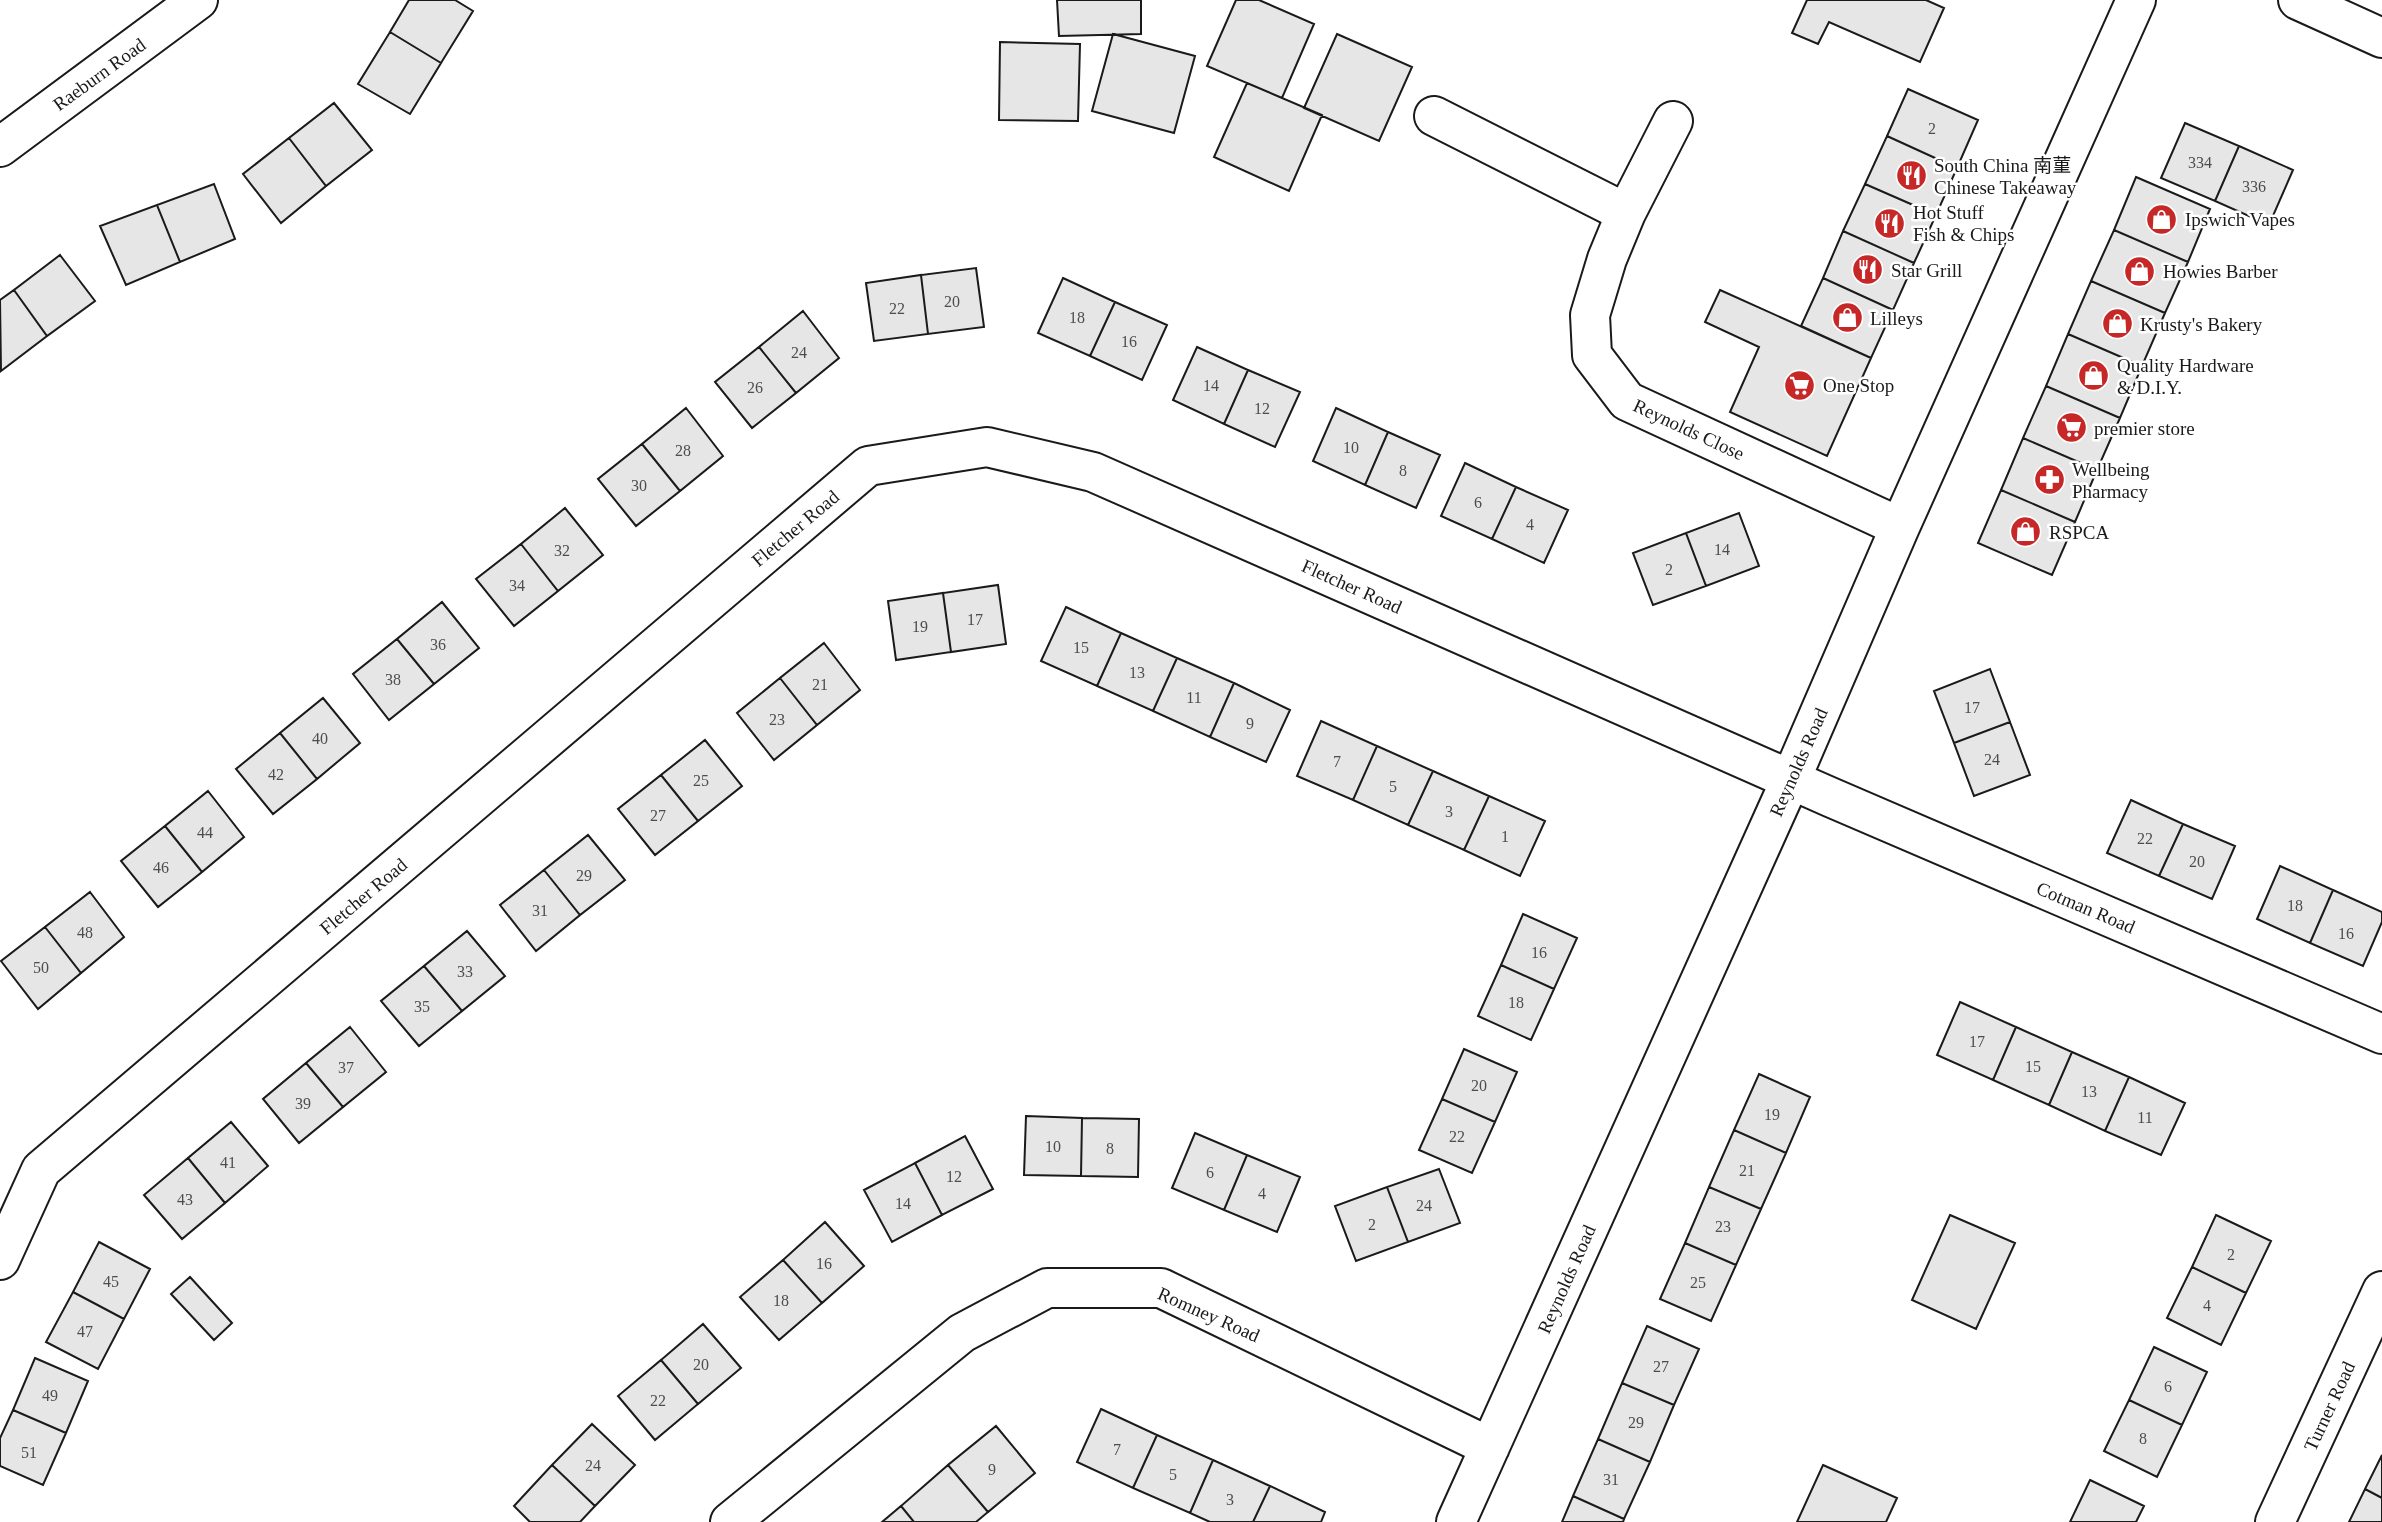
<svg xmlns="http://www.w3.org/2000/svg" width="2382" height="1522" font-family="'Times New Roman','Noto Sans SC',serif">
<rect width="100%" height="100%" fill="#fff"/>
<path fill="#e6e6e6" stroke="#1a1a1a" stroke-width="2" d="M409 0H455L473 11 441 63 390 32Z
M1057 0H1141V34L1059 36Z
M1236 0H1259L1314 24 1282 98 1207 66Z
M1807 0H1926L1944 8 1920 62 1829 22 1818 44 1792 33Z
M390 32 441 63 410 114 358 84Z
M1113 34 1195 56 1174 133 1092 111Z
M1337 34 1412 67 1379 141 1304 108Z
M1000 42 1080 44 1078 121 999 120Z
M1247 83 1322 115 1289 191 1214 157Z
M1908 89 1978 120 1957 168 1887 136Z
M334 103 372 150 326 186 289 138Z
M2185 123 2239 146 2215 201 2161 178Z
M1887 136 1957 168 1936 215 1865 184Z
M289 138 326 186 281 223 243 174Z
M2239 146 2293 170 2269 225 2215 201Z
M2136 177 2210 209 2188 262 2114 230Z
M214 184 235 239 180 262 157 205Z
M1865 184 1936 215 1914 263 1843 231Z
M157 205 180 262 126 285 100 226Z
M2114 230 2188 262 2165 313 2091 281Z
M1843 231 1914 263 1893 310 1823 278Z
M60 255 95 301 47 336 14 290Z
M976 268 984 327 928 334 921 275Z
M921 275 928 334 874 341 866 283Z
M1063 278 1115 302 1090 356 1038 333Z
M1823 278 1893 310 1871 358 1801 326Z
M2091 281 2165 313 2142 366 2068 334Z
M14 290 47 336 1 371 0 300Z
M1720 290 1871 358 1827 456 1730 412 1759 347 1705 322Z
M1115 302 1167 325 1142 380 1090 356Z
M803 311 839 358 796 393 759 347Z
M2068 334 2142 366 2120 418 2046 386Z
M759 347 796 393 752 428 715 382Z
M1197 347 1248 370 1224 424 1173 400Z
M1248 370 1300 392 1275 447 1224 424Z
M2046 386 2120 418 2097 470 2023 438Z
M686 408 723 456 680 491 642 444Z
M1336 408 1388 432 1365 485 1313 461Z
M1388 432 1440 455 1416 508 1365 485Z
M2023 438 2097 470 2075 522 2001 490Z
M642 444 680 491 636 526 598 479Z
M1465 463 1516 487 1492 539 1441 516Z
M1516 487 1568 510 1544 563 1492 539Z
M2001 490 2075 522 2052 575 1978 543Z
M565 508 603 555 558 591 521 544Z
M1739 513 1759 566 1706 586 1686 533Z
M1686 533 1706 586 1653 605 1633 553Z
M521 544 558 591 514 626 476 579Z
M998 585 1006 644 951 652 943 593Z
M943 593 951 652 896 660 888 601Z
M442 602 479 648 434 684 397 639Z
M1066 607 1121 633 1097 686 1041 661Z
M1121 633 1177 658 1153 711 1097 686Z
M397 639 434 684 389 720 353 674Z
M824 643 860 690 817 725 780 678Z
M1177 658 1234 683 1210 737 1153 711Z
M1990 669 2010 722 1954 743 1934 691Z
M780 678 817 725 774 760 737 713Z
M1234 683 1290 710 1266 762 1210 737Z
M323 698 360 743 317 779 280 733Z
M1321 721 1377 746 1353 800 1297 776Z
M2010 722 2030 775 1974 796 1954 743Z
M280 733 317 779 273 814 236 769Z
M705 740 742 786 698 821 661 775Z
M1377 746 1433 771 1408 825 1353 800Z
M1433 771 1489 796 1464 850 1408 825Z
M661 775 698 821 655 855 618 809Z
M208 791 244 837 202 872 165 826Z
M1489 796 1545 821 1520 876 1464 850Z
M2131 800 2183 824 2159 876 2107 853Z
M2183 824 2235 846 2212 899 2159 876Z
M165 826 202 872 158 907 121 861Z
M588 835 625 880 580 915 544 870Z
M2280 866 2333 890 2310 943 2257 919Z
M544 870 580 915 536 951 500 905Z
M2333 890 2382 912V922L2363 966 2310 943Z
M90 892 124 937 81 973 45 927Z
M1523 914 1577 938 1554 989 1501 965Z
M45 927 81 973 38 1009 1 961Z
M467 931 505 976 462 1011 424 966Z
M1501 965 1554 989 1531 1040 1478 1016Z
M424 966 462 1011 419 1046 381 1001Z
M1960 1002 2016 1027 1993 1080 1937 1055Z
M350 1027 386 1072 343 1107 306 1063Z
M2016 1027 2072 1052 2049 1105 1993 1080Z
M1464 1049 1517 1072 1495 1122 1442 1099Z
M2072 1052 2129 1077 2105 1131 2049 1105Z
M306 1063 343 1107 299 1143 263 1099Z
M1759 1074 1810 1097 1786 1153 1734 1130Z
M2129 1077 2185 1103 2161 1155 2105 1131Z
M1442 1099 1495 1122 1472 1173 1419 1150Z
M1026 1116 1082 1118 1081 1176 1024 1175Z
M1082 1118 1139 1119 1138 1177 1081 1176Z
M231 1122 268 1166 225 1203 188 1158Z
M1734 1130 1786 1153 1761 1209 1709 1187Z
M1195 1133 1247 1155 1224 1210 1172 1188Z
M965 1136 993 1189 942 1215 915 1163Z
M1247 1155 1300 1177 1277 1232 1224 1210Z
M188 1158 225 1203 182 1239 144 1195Z
M915 1163 942 1215 892 1242 864 1190Z
M1439 1169 1460 1223 1408 1242 1387 1187Z
M1387 1187 1408 1242 1356 1261 1335 1206Z
M1709 1187 1761 1209 1736 1265 1685 1243Z
M1950 1215 2015 1243 1976 1329 1912 1300Z
M2216 1215 2271 1241 2246 1293 2192 1267Z
M825 1222 864 1266 822 1303 783 1260Z
M99 1242 150 1269 124 1319 73 1292Z
M1685 1243 1736 1265 1711 1321 1660 1299Z
M783 1260 822 1303 779 1340 740 1297Z
M2192 1267 2246 1293 2221 1345 2167 1318Z
M190 1277 232 1323 214 1340 171 1294Z
M73 1292 124 1319 98 1369 46 1342Z
M703 1324 741 1368 698 1404 661 1360Z
M1647 1326 1699 1349 1674 1405 1622 1383Z
M2154 1347 2207 1372 2182 1425 2129 1400Z
M35 1358 88 1381 66 1433 13 1410Z
M661 1360 698 1404 655 1440 618 1396Z
M1622 1383 1674 1405 1650 1462 1598 1439Z
M2129 1400 2182 1425 2157 1477 2104 1451Z
M1101 1409 1157 1435 1133 1488 1077 1462Z
M13 1410 66 1433 43 1485 0 1466V1438Z
M592 1424 635 1465 595 1506 552 1465Z
M996 1426 1035 1473 988 1512 948 1465Z
M1157 1435 1213 1460 1190 1513 1133 1488Z
M1598 1439 1650 1462 1624 1519 1573 1496Z
M2382 1455V1498L2365 1489Z
M1213 1460 1270 1486 1253 1522H1210L1190 1513Z
M552 1465 595 1506 580 1522H530L514 1506Z
M948 1465 988 1512 976 1522H914L901 1506Z
M1823 1465 1897 1498 1886 1522H1797Z
M2090 1480 2144 1506 2136 1522H2070Z
M1270 1486 1325 1512 1321 1522H1253Z
M2365 1489 2382 1498V1522H2349Z
M1573 1496 1624 1519 1623 1522H1562Z
M901 1506 914 1522H882Z"/>
<g fill="none" stroke-linecap="round" stroke-linejoin="round">
<defs>
<path id="street" d="M1434 116 1626 213
M1673 121 1626 213 1607 259 1590 315 1592 355 1627 401 1900 527
M0 147 198 0
M0 1260 41 1170 868 466 987 447 1093 472 1830 797 2382 1034
M730 1522 962 1333 1047 1288H1161L1490 1447
M1456 1522 1791 779 1900 527 2136 0
M2275 1522 2382 1291"/>
<path id="secondary" d="M2298 0 2382 38"/>
</defs>
<use href="#street" stroke="#1a1a1a" stroke-width="42"/>
<use href="#secondary" stroke="#1a1a1a" stroke-width="42"/>
<use href="#street" stroke="#fff" stroke-width="38"/>
<use href="#secondary" stroke="#fff" stroke-width="38"/>
</g>
<defs>
<symbol id="restaurant-disc" viewBox="-11 -11 22 22"><circle r="9.5" fill="#c62828" stroke="#fff"/><path d="M-5-6h1v4h1v-4h1v4h1v-4h1v5L-1.5 .5V6h-2V.5L-5-1ZM5-6V6H3V1.5H1.5Q1.5-4 5-6Z" fill="#fff"/></symbol>
<symbol id="shop-disc" viewBox="-11 -11 22 22"><circle r="9.5" fill="#c62828" stroke="#fff"/><path d="M-5-2.5h2.3a2.7 3.5 0 0 1 5.4 0H5L5.5 6h-11ZM-1.5-2.5h3a1.5 2.3 0 0 0-3 0Z" fill="#fff"/></symbol>
<symbol id="supermarket-disc" viewBox="-11 -11 22 22"><circle r="9.5" fill="#c62828" stroke="#fff"/><path d="M-6-5.5h2.5l.6 2H6L4.5 2H-2.5L-4.4-4H-6ZM-1.5 3.2a1.3 1.3 0 1 0 .1 0ZM3 3.2a1.3 1.3 0 1 0 .1 0Z" fill="#fff"/></symbol>
<symbol id="pharmacy-disc" viewBox="-11 -11 22 22"><circle r="9.5" fill="#c62828" stroke="#fff"/><path d="M-2-6h4v4h4v4h-4v4h-4v-4h-4v-4h4Z" fill="#fff"/></symbol>
</defs>
<g fill-rule="evenodd">
<use href="#restaurant-disc" x="1894" y="158" width="35" height="35"/>
<use href="#shop-disc" x="2144" y="202" width="35" height="35"/>
<use href="#restaurant-disc" x="1872" y="206" width="35" height="35"/>
<use href="#restaurant-disc" x="1850" y="252" width="35" height="35"/>
<use href="#shop-disc" x="2122" y="254" width="35" height="35"/>
<use href="#shop-disc" x="1830" y="300" width="35" height="35"/>
<use href="#shop-disc" x="2100" y="306" width="35" height="35"/>
<use href="#shop-disc" x="2076" y="358" width="35" height="35"/>
<use href="#supermarket-disc" x="1782" y="368" width="35" height="35"/>
<use href="#supermarket-disc" x="2054" y="410" width="35" height="35"/>
<use href="#pharmacy-disc" x="2032" y="462" width="35" height="35"/>
<use href="#shop-disc" x="2008" y="514" width="35" height="35"/>
</g>
<g text-anchor="middle" stroke-width="5" stroke-linejoin="round" paint-order="stroke">
<g font-size="16" fill="#4d4d4d">
<text x="1932" y="134">2</text>
<text x="2200" y="168">334</text>
<text x="2254" y="192">336</text>
<text x="952" y="307">20</text>
<text x="897" y="314">22</text>
<text x="1077" y="323">18</text>
<text x="1129" y="347">16</text>
<text x="799" y="358">24</text>
<text x="1211" y="391">14</text>
<text x="755" y="393">26</text>
<text x="1262" y="414">12</text>
<text x="1351" y="453">10</text>
<text x="683" y="456">28</text>
<text x="1403" y="476">8</text>
<text x="639" y="491">30</text>
<text x="1478" y="508">6</text>
<text x="1530" y="530">4</text>
<text x="1722" y="555">14</text>
<text x="562" y="556">32</text>
<text x="1669" y="575">2</text>
<text x="517" y="591">34</text>
<text x="975" y="625">17</text>
<text x="920" y="632">19</text>
<text x="438" y="650">36</text>
<text x="1081" y="653">15</text>
<text x="1137" y="678">13</text>
<text x="393" y="685">38</text>
<text x="820" y="690">21</text>
<text x="1194" y="703">11</text>
<text x="1972" y="713">17</text>
<text x="777" y="725">23</text>
<text x="1250" y="729">9</text>
<text x="320" y="744">40</text>
<text x="1992" y="765">24</text>
<text x="1337" y="767">7</text>
<text x="276" y="780">42</text>
<text x="701" y="786">25</text>
<text x="1393" y="792">5</text>
<text x="1449" y="817">3</text>
<text x="658" y="821">27</text>
<text x="205" y="838">44</text>
<text x="1505" y="842">1</text>
<text x="2145" y="844">22</text>
<text x="2197" y="867">20</text>
<text x="161" y="873">46</text>
<text x="584" y="881">29</text>
<text x="2295" y="911">18</text>
<text x="540" y="916">31</text>
<text x="85" y="938">48</text>
<text x="2346" y="939">16</text>
<text x="1539" y="958">16</text>
<text x="41" y="973">50</text>
<text x="465" y="977">33</text>
<text x="1516" y="1008">18</text>
<text x="422" y="1012">35</text>
<text x="1977" y="1047">17</text>
<text x="2033" y="1072">15</text>
<text x="346" y="1073">37</text>
<text x="1479" y="1091">20</text>
<text x="2089" y="1097">13</text>
<text x="303" y="1109">39</text>
<text x="1772" y="1120">19</text>
<text x="2145" y="1123">11</text>
<text x="1457" y="1142">22</text>
<text x="1053" y="1152">10</text>
<text x="1110" y="1154">8</text>
<text x="228" y="1168">41</text>
<text x="1747" y="1176">21</text>
<text x="1210" y="1178">6</text>
<text x="954" y="1182">12</text>
<text x="1262" y="1199">4</text>
<text x="185" y="1205">43</text>
<text x="903" y="1209">14</text>
<text x="1424" y="1211">24</text>
<text x="1372" y="1230">2</text>
<text x="1723" y="1232">23</text>
<text x="2231" y="1260">2</text>
<text x="824" y="1269">16</text>
<text x="111" y="1287">45</text>
<text x="1698" y="1288">25</text>
<text x="781" y="1306">18</text>
<text x="2207" y="1311">4</text>
<text x="85" y="1337">47</text>
<text x="701" y="1370">20</text>
<text x="1661" y="1372">27</text>
<text x="2168" y="1392">6</text>
<text x="50" y="1401">49</text>
<text x="658" y="1406">22</text>
<text x="1636" y="1428">29</text>
<text x="2143" y="1444">8</text>
<text x="1117" y="1455">7</text>
<text x="29" y="1458">51</text>
<text x="593" y="1471">24</text>
<text x="992" y="1475">9</text>
<text x="1173" y="1480">5</text>
<text x="1611" y="1485">31</text>
<text x="1230" y="1505">3</text>
</g>
<g font-size="19" fill="#1a1a1a" stroke="#fff">
<text transform="translate(99 74) rotate(-36)" y="7">Raeburn Road</text>
<text transform="translate(1689 429) rotate(25)" y="7">Reynolds Close</text>
<text transform="translate(795 528) rotate(-40)" y="7">Fletcher Road</text>
<text transform="translate(1352 586) rotate(24)" y="7">Fletcher Road</text>
<text transform="translate(1798 762) rotate(-66)" y="7">Reynolds Road</text>
<text transform="translate(363 896) rotate(-40)" y="7">Fletcher Road</text>
<text transform="translate(2086 907) rotate(23)" y="7">Cotman Road</text>
<text transform="translate(1566 1279) rotate(-66)" y="7">Reynolds Road</text>
<text transform="translate(1209 1314) rotate(24)" y="7">Romney Road</text>
<text transform="translate(2329 1406) rotate(-65)" y="7">Turner Road</text>
</g>
<g font-size="19" fill="#1a1a1a" stroke="#fff" text-anchor="start">
<text x="1934" y="172">South China 南菫<tspan x="1934" dy="22">Chinese Takeaway</tspan></text>
<text x="1913" y="219">Hot Stuff<tspan x="1913" dy="22">Fish &amp; Chips</tspan></text>
<text x="2185" y="226">Ipswich Vapes</text>
<text x="1891" y="277">Star Grill</text>
<text x="2163" y="278">Howies Barber</text>
<text x="1870" y="325">Lilleys</text>
<text x="2140" y="331">Krusty's Bakery</text>
<text x="2117" y="372">Quality Hardware<tspan x="2117" dy="22">&amp; D.I.Y.</tspan></text>
<text x="1823" y="392">One Stop</text>
<text x="2094" y="435">premier store</text>
<text x="2072" y="476">Wellbeing<tspan x="2072" dy="22">Pharmacy</tspan></text>
<text x="2049" y="539">RSPCA</text>
</g>
</g>
</svg>
